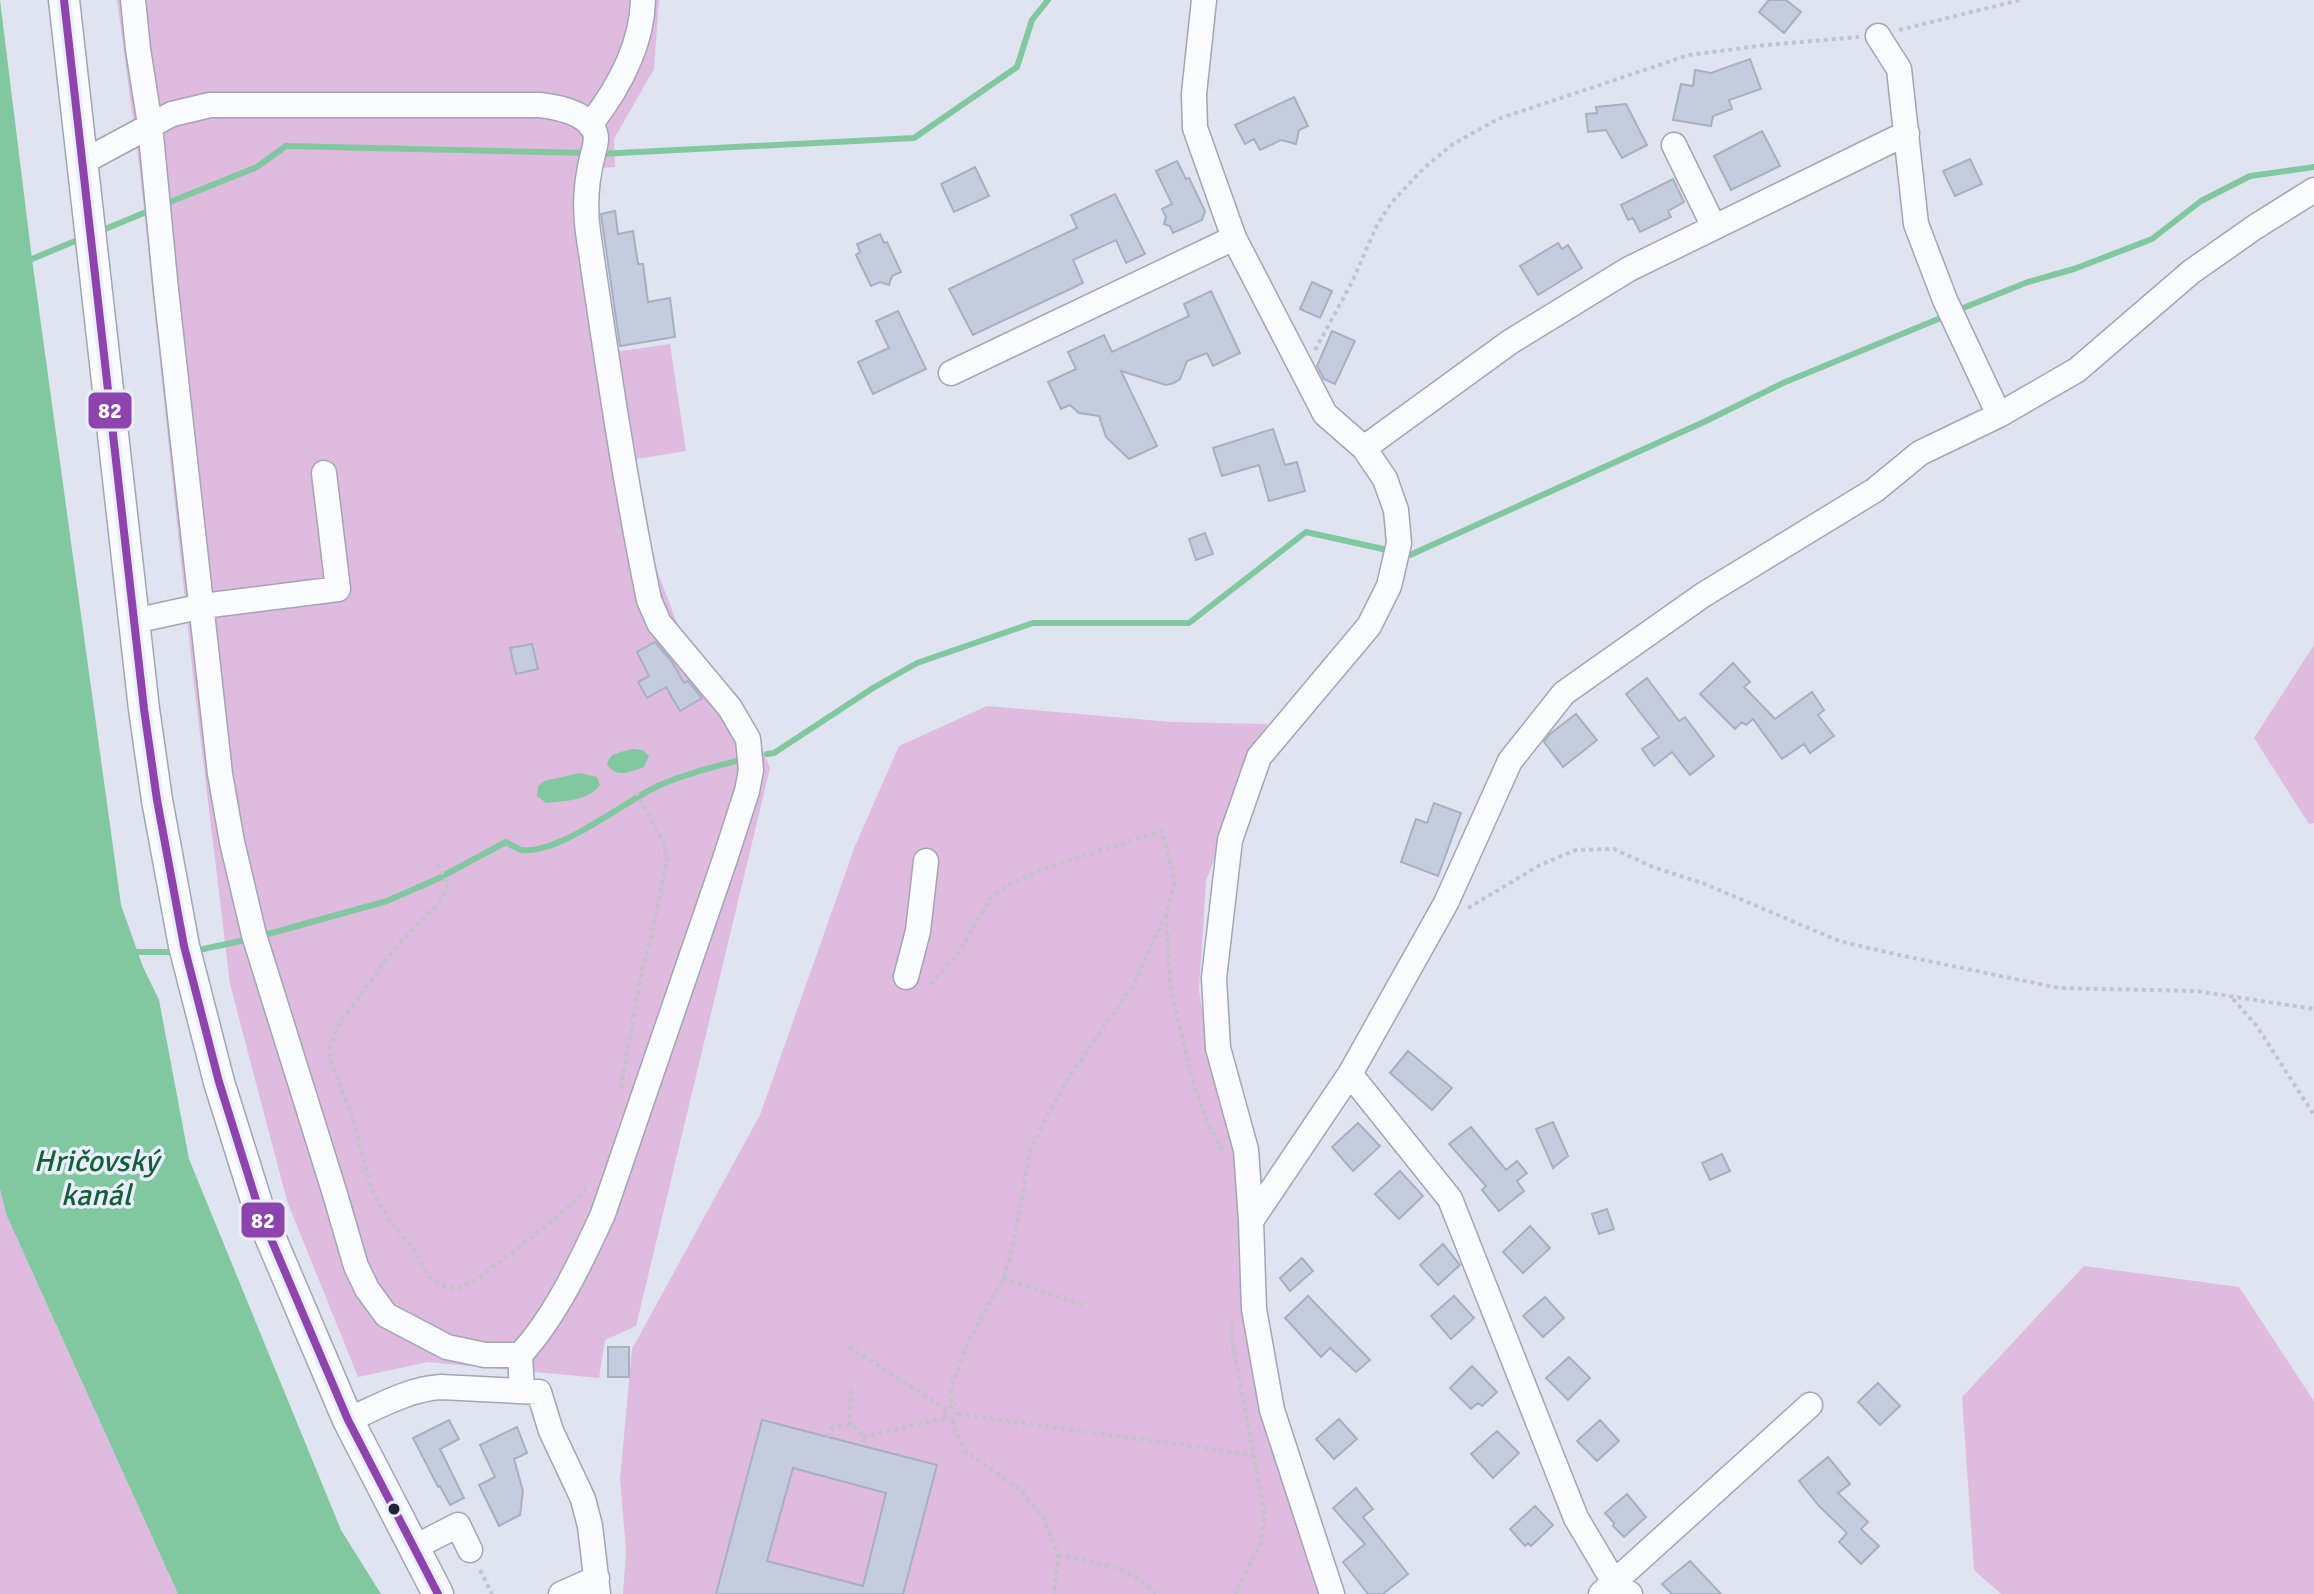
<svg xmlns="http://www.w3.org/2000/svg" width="2314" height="1594" font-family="Signika,sans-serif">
<rect width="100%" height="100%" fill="#e0e4f1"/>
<path fill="#dfbbdf" d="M117 0H659L654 69 614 139 615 167 600 168 592 179 630 468 658 573 677 623 751 722 770 768 636 1326 605 1340 599 1378 428 1362 358 1377 287 1201 230 984 193 676 140 172Z
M670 344 686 451 630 460 614 352Z
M2314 645V823L2309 824 2254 738Z
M987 706 1172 722 1268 724 1252 748 1237 784 1226 827 1206 881 1199 990 1206 1032 1237 1156 1241 1198 1239 1267 1261 1413 1321 1594H623L626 1551 620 1479 632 1349 760 1115 855 846 899 746Z
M0 1189 6 1214 178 1594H0Z
M2084 1266 2239 1287 2314 1401V1594H2001L1974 1570 1962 1397Z"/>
<path fill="#81c8a0" d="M0 0 32 259 121 905 143 967 159 1000 189 1159 341 1530 381 1594H178L6 1214 0 1189Z
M633 749 643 750 649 756 644 767C630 772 616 779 607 764 610 752 622 752 633 749Z
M580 773 597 777 600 785C590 801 563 801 546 803L537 796 538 786 544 781Z"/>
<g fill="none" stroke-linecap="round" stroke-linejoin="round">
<path stroke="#81c8a0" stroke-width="6" d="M599 154 914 138 1017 67 1032 20 1048 0
M165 204 257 167 286 146 587 153
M98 232 151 210
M32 259 80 239
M1958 310 2028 282 2074 269 2152 239 2201 201 2250 176 2314 167
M1402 553 1410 555 1706 421 1783 383 1948 315
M767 754 774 753 873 688 917 663 1033 623H1189L1306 532 1392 551
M261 936 387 901 437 879 506 842C511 845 517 849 522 850 562 853 620 804 656 787 684 774 714 767 744 759
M194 951 250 939
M130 952H175"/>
</g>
<path fill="#c4ccdd" stroke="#a7b0c0" stroke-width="2" fill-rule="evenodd" d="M1769 0H1786L1801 12 1784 33 1759 12Z
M1750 59 1761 89 1729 100 1732 109 1713 116 1711 126 1673 120 1681 84 1693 86 1695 70 1711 73Z
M1294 97 1308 126 1299 130 1296 144 1281 140 1260 150 1254 139 1245 144 1235 125Z
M1626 104 1647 145 1622 158 1606 130 1588 132 1586 114 1597 113 1596 107Z
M1762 131 1780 166 1731 190 1714 156Z
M1970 159 1982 184 1955 196 1943 171Z
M1177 161 1186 179 1189 178 1205 211 1202 220 1173 233 1170 226 1164 224 1166 217 1162 209 1172 204 1156 171Z
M975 167 989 196 954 212 941 184Z
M1673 179 1684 202 1668 211 1671 217 1640 232 1633 218 1628 220 1621 205Z
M1115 194 1145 254 1126 263 1116 240 1073 260 1083 283 973 335 949 289 1077 228 1071 215Z
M615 211 618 234 633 231 638 264H643L648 302 670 298 675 337 620 346 601 214Z
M880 234 884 243 887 242 901 272 892 276 889 285 880 282 871 286 856 255 860 252 857 244Z
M1558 243 1562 249 1568 245 1582 268 1538 295 1520 266Z
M1312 282 1332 291 1320 318 1300 309Z
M1211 291 1240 353 1213 366 1207 353 1187 361 1180 379 1174 383 1166 385 1121 371 1157 446 1129 459 1106 437 1099 416 1079 413 1070 405 1061 409 1048 382 1076 369 1068 352 1104 335 1112 352 1189 316 1184 304Z
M898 311 926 369 873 394 858 362 889 348 876 321Z
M1332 331 1355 341 1335 384 1324 379 1317 366Z
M1273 429 1285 465 1297 462 1305 491 1269 501 1259 465 1222 476 1213 448Z
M1205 533 1213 554 1196 560 1189 539Z
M655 642 672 662 684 683 688 681 702 698 680 711 666 687 647 698 638 682 649 676 637 652Z
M532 644 538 669 516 674 510 648Z
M1733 663 1750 682 1744 687 1775 719 1812 692 1824 710 1818 715 1834 736 1810 753 1804 744 1782 759 1753 719 1746 725 1742 722 1735 729 1700 694Z
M1647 678 1679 721 1685 717 1714 756 1690 775 1672 752 1654 766 1642 749 1659 737 1626 694Z
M1576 714 1597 740 1563 767 1544 742 1550 734Z
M1434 803 1461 813 1438 876 1401 862 1416 819 1427 823Z
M1408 1051 1452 1088 1432 1110 1390 1073Z
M1553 1122 1568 1156 1553 1168 1536 1129Z
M1358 1123 1380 1146 1353 1171 1332 1147Z
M1471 1127 1506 1170 1517 1161 1527 1173 1517 1181 1524 1191 1499 1211 1482 1190 1486 1186 1449 1144Z
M1722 1154 1730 1171 1710 1180 1702 1163Z
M1400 1171 1423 1196 1399 1219 1375 1194Z
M1607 1209 1614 1229 1599 1234 1592 1214Z
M1530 1226 1550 1248 1523 1273 1503 1252Z
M1443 1244 1460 1265 1438 1285 1420 1265Z
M1302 1258 1313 1271 1290 1291 1280 1278Z
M1308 1296 1370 1360 1356 1372 1330 1348 1321 1357 1285 1318Z
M1454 1296 1474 1318 1451 1339 1431 1316Z
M1545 1297 1564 1318 1543 1337 1523 1316Z
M608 1347H629V1377H608Z
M1569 1357 1590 1378 1568 1400 1546 1378Z
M1472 1366 1497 1392 1482 1406 1478 1403 1471 1409 1450 1388Z
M1878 1383 1900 1406 1880 1425 1858 1402Z
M1339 1419 1357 1439 1334 1459 1316 1439Z
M449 1420 459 1439 440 1449 464 1498 450 1505 440 1486 438 1487 413 1438Z
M762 1420 937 1465 903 1594H716ZM793 1468 886 1493 863 1586 767 1561Z
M1600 1420 1619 1441 1597 1461 1577 1441Z
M517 1427 527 1453 514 1459 523 1491 520 1515 499 1526 479 1485 495 1477 480 1445Z
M1497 1431 1519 1453 1493 1478 1471 1454Z
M1828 1457 1850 1484 1838 1493 1868 1522 1861 1529 1879 1546 1861 1564 1839 1542 1847 1533 1819 1506 1799 1481Z
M1356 1488 1373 1509 1363 1517 1408 1574 1383 1594H1368L1343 1562 1365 1544 1333 1508Z
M1627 1494 1646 1517 1624 1537 1613 1526 1614 1523 1605 1513Z
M1535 1506 1553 1525 1531 1546 1528 1543 1525 1546 1510 1529Z
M1690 1561 1721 1594H1672L1662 1584Z"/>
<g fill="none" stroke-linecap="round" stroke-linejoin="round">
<defs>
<path id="minor" d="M133 0 138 49 150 125 166 290 220 774 232 842 254 935 335 1194 356 1266 367 1289 386 1315 447 1347 485 1355H520L522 1391
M1204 0 1194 94 1195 128 1234 238 1325 414 1364 448 1385 479 1396 510 1399 543 1389 586 1369 626 1259 757 1230 840 1214 978 1218 1048 1246 1150 1251 1221
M1878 36 1899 69 1916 224 1945 300 1999 415
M590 125C618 89 642 47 643 0
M1674 145 1714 227
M81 163 172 114 210 105H540C558 107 585 113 594 130 598 138 595 146 593 154 586 181 584 204 588 232 606 355 624 478 649 600L659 623 730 708 748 739 751 770 747 791 725 859 603 1214C581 1262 555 1317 520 1355
M951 373 1234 238
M1364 448 1510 342 1629 269 1907 133
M134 621 203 606 338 589 324 473
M906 977 918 931 926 861
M1350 1074 1450 1199 1576 1518 1614 1582 1630 1594
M348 1420C378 1407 408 1389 441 1387L539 1392 551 1431 583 1499 590 1526 598 1594
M413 1548 458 1525 470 1550
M561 1594 597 1578
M1332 1594 1272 1410 1254 1309 1251 1221 1350 1074 1446 903 1510 761 1564 693 1703 595 1875 490 1920 453 1999 415 2077 370 2191 272 2255 227 2314 190
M1601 1594 1810 1405"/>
<path id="major" d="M64 0 144 709 157 800 184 946 219 1082 260 1213 348 1420 438 1594"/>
</defs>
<use href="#minor" stroke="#a1a5b5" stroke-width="27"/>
<use href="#major" stroke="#a1a5b5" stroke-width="33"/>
<path stroke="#c2c4cb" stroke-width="4" stroke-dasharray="4 4" stroke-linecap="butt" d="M1899 30 2020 0
M1315 350 1352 282 1377 225 1392 202 1424 168 1453 144 1498 119 1689 55 1766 45 1859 37
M437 864 448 884 443 896 437 905 395 948 339 1024 329 1049 330 1059 354 1121 372 1191 390 1221 413 1247 429 1277 446 1287 459 1288 476 1280 547 1225 570 1205 588 1186
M1468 908 1540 865 1576 850 1614 849 1653 867 1705 884 1839 941 1899 955 2059 988 2196 991 2314 1009
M1166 915 1170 986 1194 1086 1209 1126 1222 1150
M931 985 961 949 990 899 1006 886 1040 870 1162 831 1175 884 1166 913 1134 984 1071 1074 1048 1114 1030 1151 1015 1237 1005 1275 970 1338 951 1387V1408
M2233 999 2256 1025 2314 1115
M621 1088 642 969 651 938 667 860 664 844 635 790
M1003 1278 1086 1306
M1232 1321V1340L1265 1516 1260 1545 1235 1594
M849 1347 947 1410
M945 1414a6 6 0 1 1 12 0a6 6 0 1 1-12 0Z
M958 1414 1254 1455
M953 1420 955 1431 966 1452 1020 1489 1044 1519 1058 1555 1054 1594
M850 1425 851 1386
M827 1437 832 1428C848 1423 865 1425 863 1446
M863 1437 946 1418
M1058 1555C1094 1562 1131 1566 1157 1594
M480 1570 492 1594"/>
<use href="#minor" stroke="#fafbfd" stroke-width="24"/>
<use href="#major" stroke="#fafbfd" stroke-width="30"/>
<defs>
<path id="bus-1" d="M64 0 144 709 157 800 184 946 219 1082 260 1213 348 1420 438 1594"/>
</defs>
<use href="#bus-1" stroke="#eaedfa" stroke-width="14"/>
<use href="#bus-1" stroke="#8e44ad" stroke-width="8"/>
</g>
<circle fill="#20253b" stroke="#eaedfa" stroke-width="3" cx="394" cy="1509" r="7"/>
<g text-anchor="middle" stroke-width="7" stroke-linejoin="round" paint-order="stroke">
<g font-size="30" font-style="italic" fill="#155f36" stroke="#eaedfa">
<text x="96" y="1171">Hričovský<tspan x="96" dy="34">kanál</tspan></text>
</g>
</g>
<g stroke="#eaedfa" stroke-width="3">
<rect x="87" y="391" width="46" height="39" rx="8" fill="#8e44ad"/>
<rect x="240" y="1201" width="46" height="38" rx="8" fill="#8e44ad"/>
</g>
<g font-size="22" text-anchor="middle" font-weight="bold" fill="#fff">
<text x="110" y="418">82</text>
<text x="263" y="1228">82</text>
</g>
</svg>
